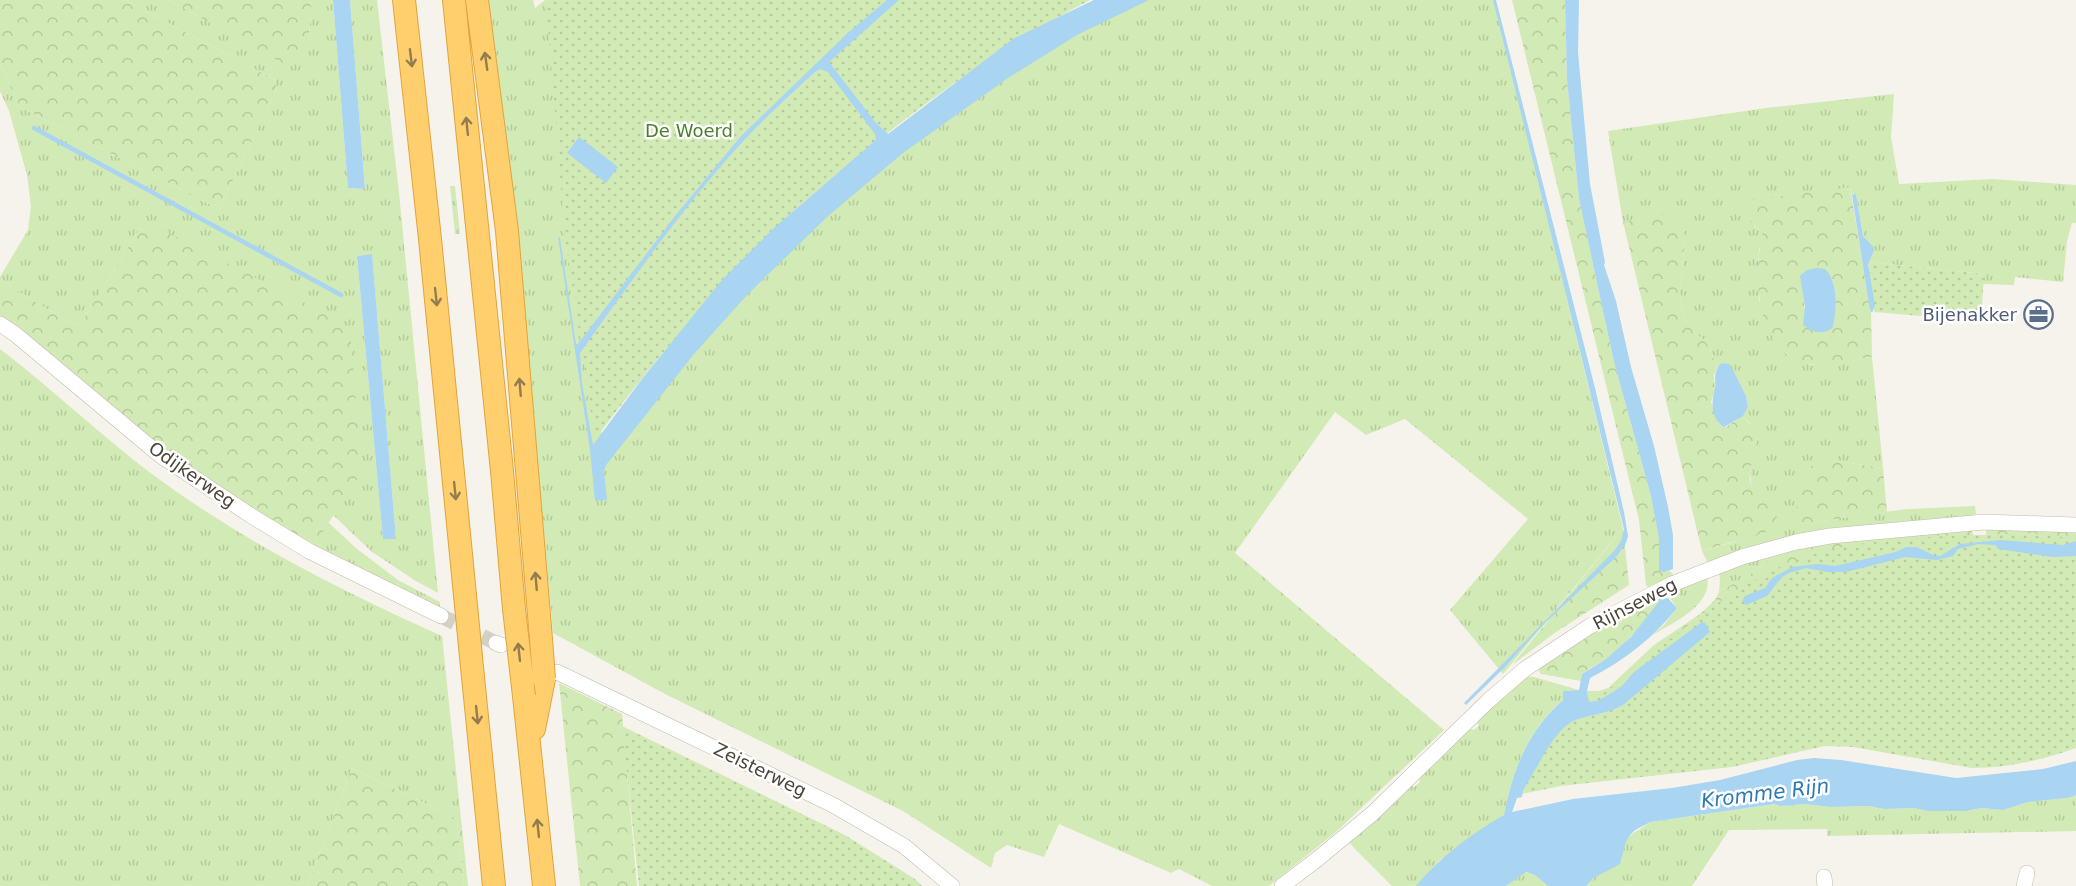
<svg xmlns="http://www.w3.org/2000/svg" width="2076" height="886" font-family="'DejaVu Sans',sans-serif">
<defs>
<pattern id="grass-tufts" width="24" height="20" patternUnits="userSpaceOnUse" patternTransform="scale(1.5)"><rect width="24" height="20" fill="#d2eab5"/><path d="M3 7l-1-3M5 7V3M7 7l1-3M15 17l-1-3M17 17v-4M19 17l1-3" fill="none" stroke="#b6ca9c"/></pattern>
<pattern id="forest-crowns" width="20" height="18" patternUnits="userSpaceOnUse" patternTransform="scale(1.5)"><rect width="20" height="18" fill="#d2eab5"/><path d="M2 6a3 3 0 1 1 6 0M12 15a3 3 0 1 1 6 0" fill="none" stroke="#b6ca9c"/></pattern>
<pattern id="park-dots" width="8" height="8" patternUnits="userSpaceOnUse" patternTransform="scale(1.5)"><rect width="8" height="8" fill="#d2eab5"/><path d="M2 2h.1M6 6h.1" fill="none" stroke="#b6ca9c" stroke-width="1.8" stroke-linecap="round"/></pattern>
</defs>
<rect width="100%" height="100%" fill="#f6f3ec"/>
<path fill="url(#grass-tufts)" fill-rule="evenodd" d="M125 0H169L287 65 309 37 312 0H333L348 188 365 189 350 0H377L399 193 438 593 416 581 372 552 333 515 362 472 140 228 81 323 73 325 0 280V277L28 230 31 206 27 175 9 111 0 91V64L20 107 213 206 221 204 277 89 275 80ZM372 255 396 539H383L357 256Z
M489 0H533L535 8 545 0H731L589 339 606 465 645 378 690 317 1098 0H1494L1623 528 1503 674 1450 610 1528 519 1405 419 1366 435 1335 412 1235 553 1444 730 1336 832 1269 886H1212L1179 869 1171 873 1059 824 1044 857 1007 845 995 853 991 868 903 811 665 694 553 633 519 263Z
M1894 94 1891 137 1899 184 1993 179 2076 185V223H2072L2067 241 2063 282 2015 277 2014 285 1983 284 1984 274 1868 262 1874 251 1863 236 1856 194 1852 195 1850 187 1754 226 1762 231 1764 239 1759 249 1758 264 1759 299 1764 317 1786 354 1810 365 1872 357 1883 468 1830 460 1798 524 1907 509 1975 506 1976 514 1972 516 1842 528 1708 563 1702 551 1734 542 1772 508C1766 503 1757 498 1753 492 1749 485 1750 435 1750 423L1742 416 1748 407 1746 396 1729 364 1723 363 1717 369 1710 348 1703 339 1694 333 1682 313 1680 292 1685 238 1680 213 1623 222 1608 131 1766 108Z
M450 186H455L460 234H455Z
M0 349C51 388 97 432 148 471 238 539 340 590 442 636L468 886H464L457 819 352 768 307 886H0Z
M328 522 357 549 398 580 440 602V608L314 545Z
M1780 552 1754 572 1719 592 1720 580 1719 572Z
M1707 576C1714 605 1672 623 1651 636L1664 625 1677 608 1666 592Z
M1526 676 1534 677 1579 690 1563 691V700C1527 731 1513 769 1504 815L1440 860 1416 886H1392L1356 850 1349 842 1411 785 1414 787 1420 782 1419 777 1468 728 1474 730 1479 726 1476 721Z
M2076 795V831L1827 836V829L1729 830 1692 886H1586L1594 878 1622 860C1622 833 1634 835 1650 822L1776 804 1780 806 1805 804 1830 807 1869 806 1884 809 1913 808 1928 811H1966L1981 808 2003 810 2028 802 2068 798Z
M1525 872 1535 875 1548 886H1506Z"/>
<path fill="url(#forest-crowns)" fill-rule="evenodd" d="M0 0H125L275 80 277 89 221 204 213 206 20 107 0 64Z
M169 0H312L309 37 293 63 286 65Z
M1512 0H1565L1567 80 1579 199 1614 362 1651 496 1659 540V555L1665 572 1670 571 1674 576 1648 587 1646 585 1639 520Z
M1850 187 1871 312 1872 357C1859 358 1819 367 1808 364 1769 354 1758 311 1758 276 1758 268 1758 260 1759 253 1760 244 1764 240 1762 231 1749 223 1745 215 1747 201ZM1832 280 1835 297 1833 327 1803 325 1805 315 1804 297Z
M1680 212 1685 238 1680 292 1682 313 1694 333 1703 339 1710 348 1717 369 1714 375 1715 389 1711 402 1719 423 1726 427 1742 416C1772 442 1747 454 1750 481 1752 494 1762 498 1770 506 1775 512 1777 520 1779 528L1702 551 1623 222Z
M151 224 342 322 350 330 362 472 314 545 228 495 144 434 0 318V280L73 325 81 323 140 228Z
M1830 460 1883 468 1887 512 1798 524C1796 492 1791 466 1830 460Z
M1623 528 1629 585 1556 632 1512 665Z
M1971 528 1975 542 1594 702 1587 691H1599L1608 688 1654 645 1700 614 1715 600 1719 592 1754 572 1780 552 1835 541Z
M1986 528 2076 530V541L1987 542Z
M1666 592 1667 597 1661 600C1645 621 1628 643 1606 659 1598 664 1589 668 1582 674L1581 681 1541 674 1539 671 1541 666 1576 641Z
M559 683 622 714 637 886H580Z
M352 768 457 819 464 886H307Z"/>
<path fill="url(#park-dots)" d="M546 0H1090C1005 44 927 100 854 160 821 187 788 214 758 245 700 305 646 372 595 439L565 236Z
M1868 262 1984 274 1981 321 1874 312V305Z
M2031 533 2076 539V748C2042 760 2008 768 1972 768L1853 747 1825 746 1732 767 1561 786 1512 796 1582 690 1583 685 1590 695 1604 693C1661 648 1723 590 1791 562 1858 534 1958 537 2031 533Z
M622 726 845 835 915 879 922 886H639Z"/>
<path fill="#a9d4f2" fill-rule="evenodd" d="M333 0H350L365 189 348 188Z
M887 0H899L829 62 876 123 888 134 1013 39 1094 0H1149L1077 35 1008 78 903 153 827 217 748 294 694 354 606 465 604 472 607 500 595 501 590 450 558 237 560 238 576 344H578L675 216 741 136 849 32ZM820 69 828 72 875 134 876 140 775 227 722 280 642 379 593 445 582 383 580 353C633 279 686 202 749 135 770 113 793 92 815 72Z
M1493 0H1496L1595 388 1624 512 1628 536 1626 543 1616 557 1547 621 1503 669 1466 705 1464 703 1614 551 1621 541 1624 529Z
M1565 0H1579L1578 52 1590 184 1605 262 1604 265 1616 301 1631 367 1654 446 1668 507 1673 535V569L1665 572 1659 571V540L1651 496 1614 362 1579 199 1567 80Z
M579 137 618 167 606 183 567 153Z
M1856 194 1863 236 1874 248V251L1868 264 1875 305 1872 313 1870 310 1852 195Z
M372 254 396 539H383L357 256Z
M1818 268 1825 269C1839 283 1836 310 1833 327 1825 336 1811 332 1803 325L1805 306 1800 276 1807 270Z
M1725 363 1729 364 1732 368 1746 396 1748 407 1743 416 1724 427C1712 420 1711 405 1714 392 1718 379 1711 379 1720 364Z
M2001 540 2063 545 2076 541V556L2052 557 1998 549 1996 545 1978 544 1958 549 1953 556 1937 560 1905 557 1846 572H1828L1806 568 1789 573 1782 577 1767 596 1746 605 1742 601 1745 596 1765 588 1772 578 1792 567 1818 564 1835 566 1896 552 1906 547H1917L1935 556H1940L1960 544Z
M1667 597 1677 608C1654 637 1624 661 1590 678L1587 691 1588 700 1591 702 1600 700 1622 686 1634 672 1702 622 1705 623 1710 632 1623 705C1606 715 1588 714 1573 721 1553 731 1536 771 1523 790L1522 797 1517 798 1512 812 1573 799 1672 788 1720 780 1797 760 1814 758 1841 760 1956 778 2043 769 2076 761V795L2068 798 2028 802 2003 810 1981 808 1966 811H1928L1913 808 1884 809 1869 806 1830 807 1805 804 1780 806 1775 804 1650 822C1645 826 1638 827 1633 832 1623 841 1624 853 1620 864L1594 878 1586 886H1548L1535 875 1526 872 1506 886H1416C1441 856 1471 834 1504 815 1513 769 1527 732 1563 700V691L1579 690 1582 674 1606 659 1631 637 1661 599Z"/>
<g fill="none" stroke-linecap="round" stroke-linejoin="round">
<path stroke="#a9d4f2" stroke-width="4.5" d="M34 128 341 295"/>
<path stroke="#d4d0c8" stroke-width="15" stroke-dasharray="15 8" stroke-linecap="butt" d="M441 616 496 643"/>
<defs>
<path id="minor" d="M0 324 15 334 161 456 250 515 309 551 441 616
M496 643 501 645
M557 672 833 805 904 846 952 886
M1824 877 1825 886
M1282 886 1315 861 1372 814 1488 701 1525 669 1590 626 1672 584 1742 557 1796 542 1830 536 1984 522 2076 525
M2024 886 2027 873"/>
<path id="highway" d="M404 0 430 239 465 595
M454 0 502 471 514 609
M477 0 507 231 541 639
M471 657 494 886
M524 696 544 886
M534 729 544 679"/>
</defs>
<use href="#minor" stroke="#c2bbae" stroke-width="16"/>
<use href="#highway" stroke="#e0a43c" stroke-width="24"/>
<use href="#minor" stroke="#fff" stroke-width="15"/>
<use href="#highway" stroke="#ffcf6e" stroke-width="22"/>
<defs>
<path id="highway-bridge" d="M465 595 471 657
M514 609 524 696
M541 639 544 679"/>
</defs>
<use href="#highway-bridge" stroke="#e0a43c" stroke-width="24" stroke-linecap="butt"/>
<use href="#highway-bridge" stroke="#ffcf6e" stroke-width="22"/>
</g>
<defs><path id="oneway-shaft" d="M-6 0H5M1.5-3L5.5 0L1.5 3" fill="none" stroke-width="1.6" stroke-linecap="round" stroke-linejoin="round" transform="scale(1.5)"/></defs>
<g stroke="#937c4e">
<use href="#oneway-shaft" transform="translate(411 58) rotate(83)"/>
<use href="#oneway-shaft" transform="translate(486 61) rotate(-98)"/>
<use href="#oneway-shaft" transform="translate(467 126) rotate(-96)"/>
<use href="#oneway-shaft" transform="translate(436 297) rotate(84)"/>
<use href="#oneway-shaft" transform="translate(520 387) rotate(-95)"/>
<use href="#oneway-shaft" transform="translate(455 491) rotate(84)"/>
<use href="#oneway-shaft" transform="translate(536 581) rotate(-95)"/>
<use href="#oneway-shaft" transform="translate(519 652) rotate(-96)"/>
<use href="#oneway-shaft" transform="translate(477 715) rotate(84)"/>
<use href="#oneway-shaft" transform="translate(538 828) rotate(-96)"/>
</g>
<defs>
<symbol id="office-ring" viewBox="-11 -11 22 22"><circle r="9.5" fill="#fff" stroke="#5c6f8a" stroke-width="1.5"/><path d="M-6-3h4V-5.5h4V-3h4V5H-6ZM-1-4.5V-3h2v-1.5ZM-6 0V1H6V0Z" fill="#5c6f8a"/></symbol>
</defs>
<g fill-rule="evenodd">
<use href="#office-ring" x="2022" y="298" width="33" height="33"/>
</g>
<g text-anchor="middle" stroke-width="5" stroke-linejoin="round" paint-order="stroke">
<g font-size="18" fill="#4a7f2a" stroke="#fff">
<text x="689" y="137">De Woerd</text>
</g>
<g font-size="18" fill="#4e5e75" stroke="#fff" text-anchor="end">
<text x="2017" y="321">Bijenakker</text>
</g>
<g font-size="18" fill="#4b4439" stroke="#fff">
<text transform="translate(192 475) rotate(35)" y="6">Odijkerweg</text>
<text transform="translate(1635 604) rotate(-27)" y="6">Rijnseweg</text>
<text transform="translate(760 770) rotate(26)" y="6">Zeisterweg</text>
</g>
<g font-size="20" font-style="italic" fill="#2e7ab2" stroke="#fff">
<text transform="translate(1765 793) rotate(-7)" y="7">Kromme Rijn</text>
</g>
</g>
</svg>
